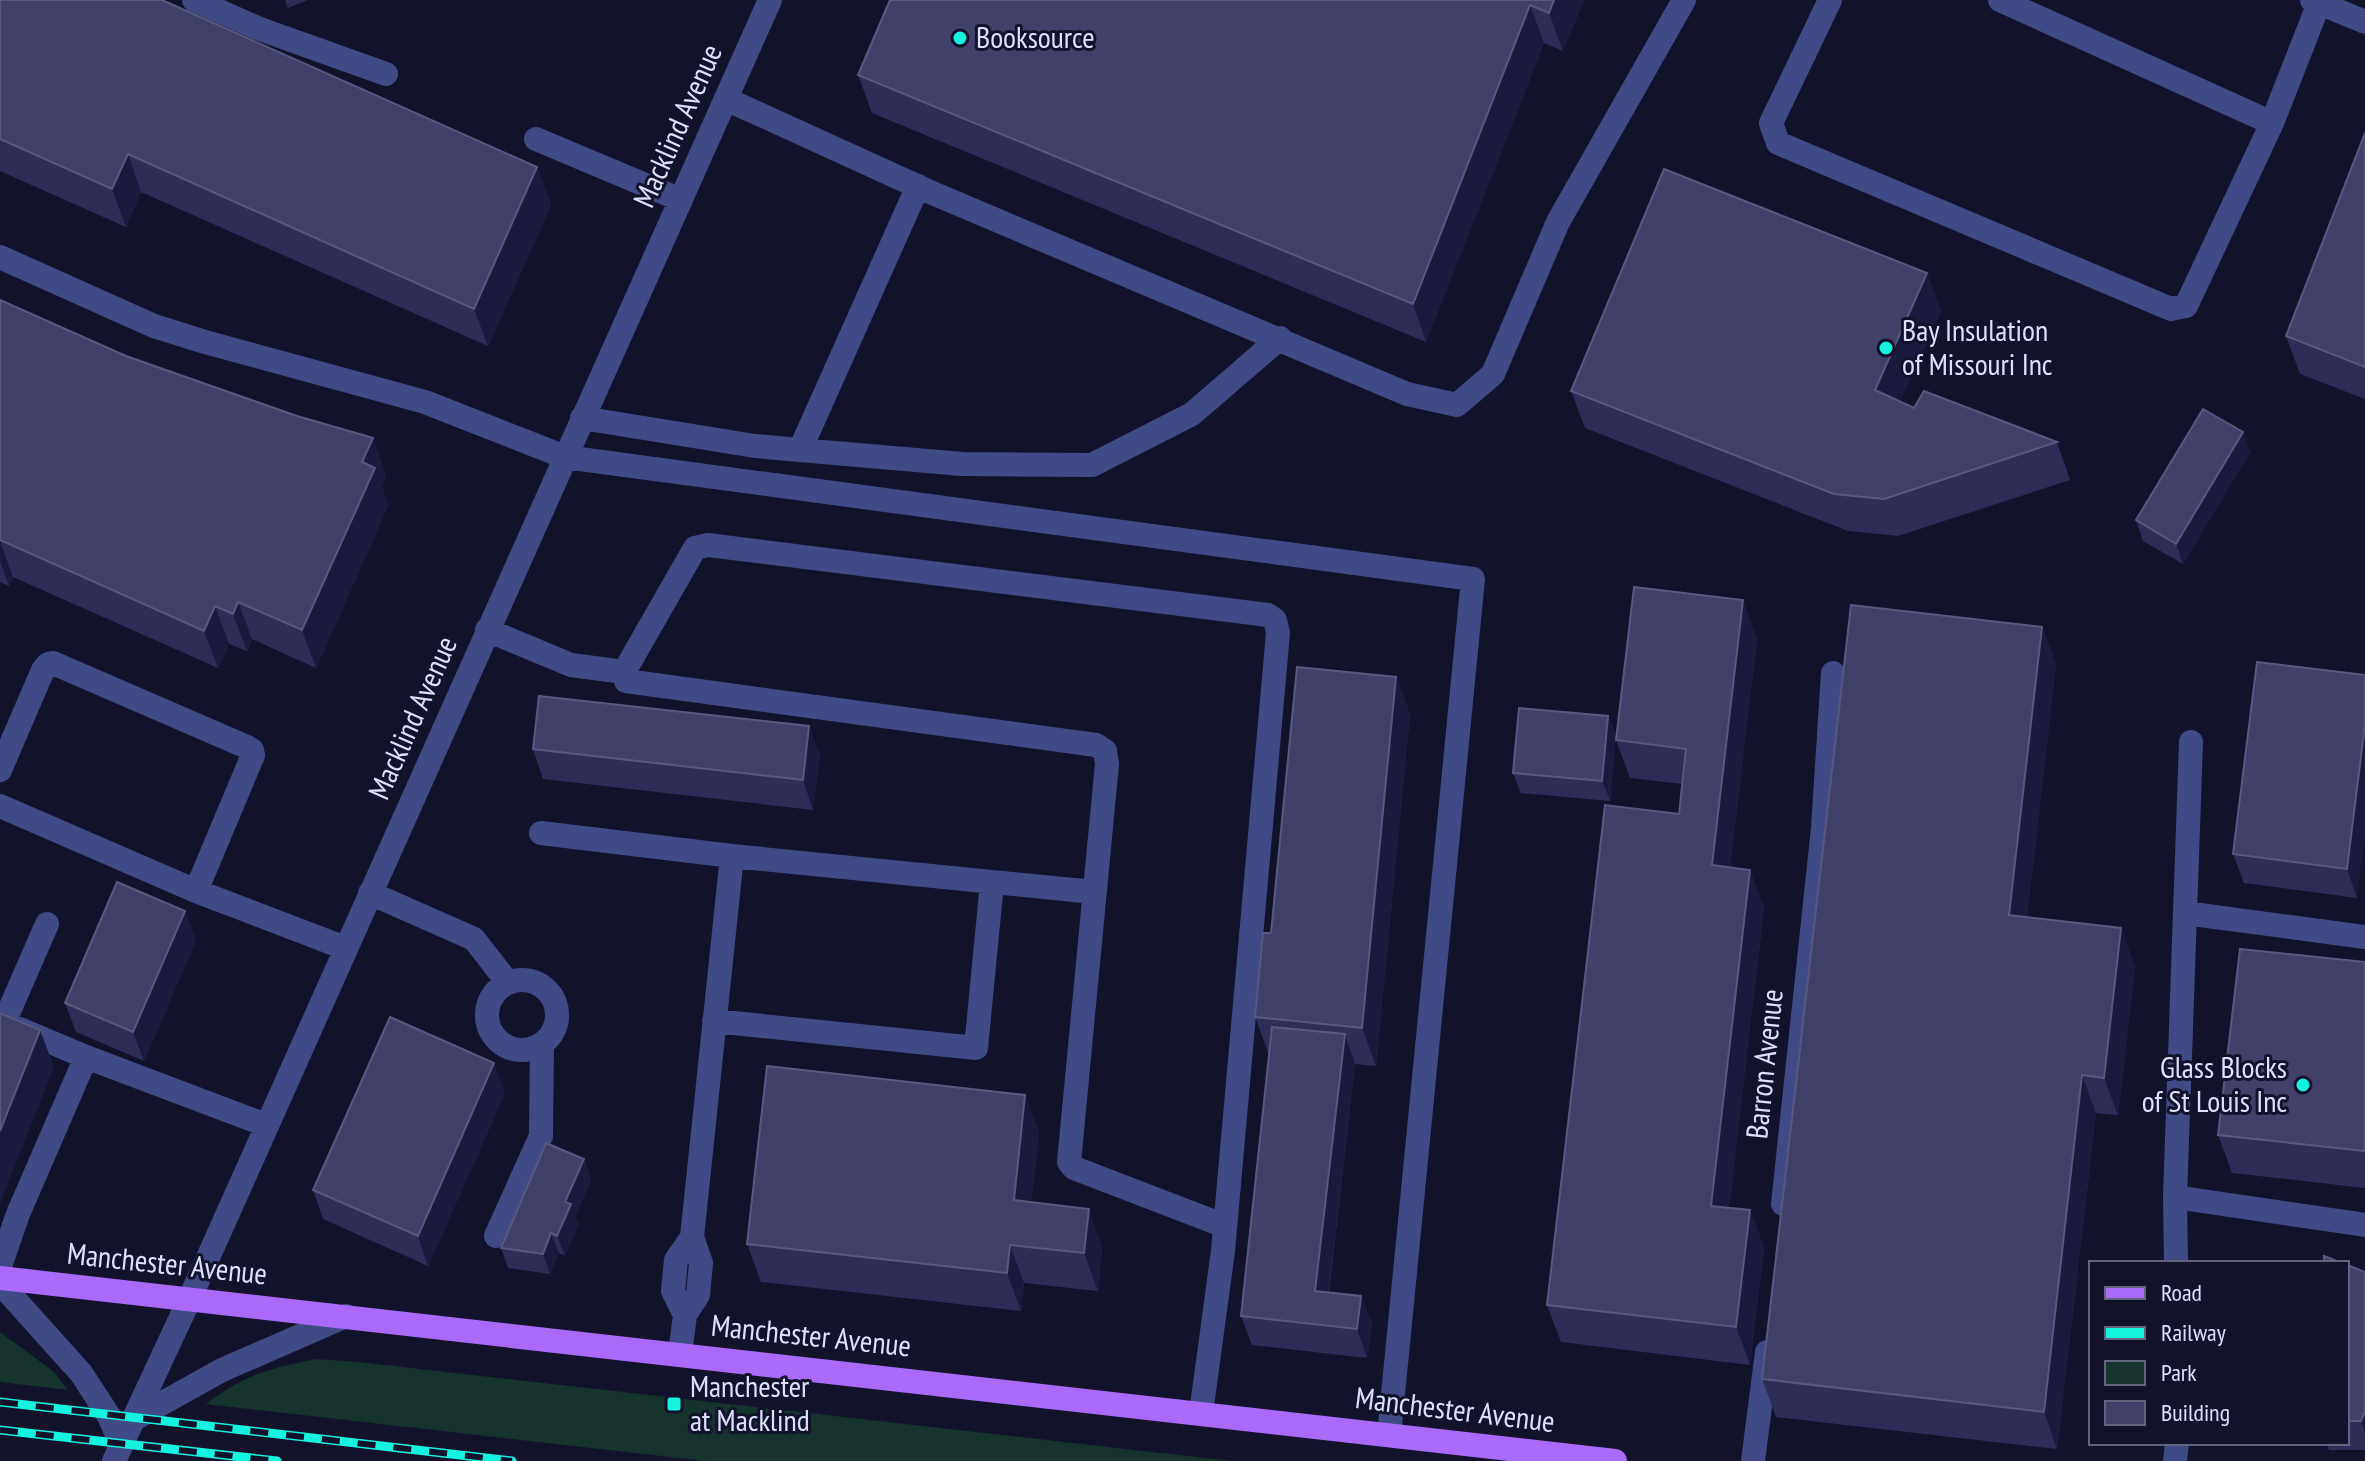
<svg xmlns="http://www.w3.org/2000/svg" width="2365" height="1461" font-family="'PT Sans Narrow',sans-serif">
<rect width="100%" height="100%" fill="#12132a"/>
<path fill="#16342d" d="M0 1332 54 1372 68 1390 0 1382Z
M316 1359 358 1362 1231 1461H705L206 1404C245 1374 269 1369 316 1359Z"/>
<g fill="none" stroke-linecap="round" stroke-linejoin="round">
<path stroke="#404a87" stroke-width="24" d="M194 0 260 29 386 74
M1830 0 1771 123 1778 143 2171 309 2186 306 2272 123 2319 3
M2000 0 2272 123
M2312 0 2365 22
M726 99 930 192 1407 394 1457 405 1493 374 1558 222 1684 0
M536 139 681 200
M0 257 154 326 205 342 425 402 565 457 1473 579 1389 1435
M582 418 755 446 800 450 962 464 1092 465 1192 414 1280 338
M800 450 918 186
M487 630 571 665 624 672
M0 770 43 670 48 664 53 663 247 747 252 750 253 755 196 891
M0 806 196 891 345 948
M541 833 732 856 692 1237
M732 856 1094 892
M370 893 474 939 508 983
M2185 913 2365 937
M47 924 6 1018 10 1025 86 1057 266 1125
M487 1015a35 35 0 1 1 70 0a35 35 0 1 1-70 0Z
M714 1021 976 1048 992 883
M2175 1197 2365 1225
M1783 1204 1823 828 1833 673
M496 1236 541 1136 542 1044
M2176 1263 2175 1197 2191 742
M0 1266 18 1214 86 1057
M0 1283 81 1373 109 1416 121 1444
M680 1354 685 1315 698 1295 701 1263 692 1237 676 1260 673 1291 685 1315
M1201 1413 1223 1251 1278 633 1275 620 1268 615 708 545 695 548 624 672 626 681 1096 745 1105 751 1107 764 1069 1162 1074 1168 1225 1226
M134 1419 222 1370 346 1316
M114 1461 190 1298 770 0
M1753 1461 1767 1352
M2175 1461 2177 1443"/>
<path stroke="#a96af7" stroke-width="24" d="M0 1278 1615 1461"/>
<defs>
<path id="rail" d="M0 1402 512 1461
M0 1430 277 1461"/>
</defs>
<use href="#rail" stroke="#14f3e0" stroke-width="9"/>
<use href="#rail" stroke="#12132a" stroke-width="6" stroke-dasharray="18" stroke-linecap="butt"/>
</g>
<path fill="#2d2d57" d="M0 0 537 167 551 205 488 346 141 192 126 227 0 171Z
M285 0H308L288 8Z
M890 0H1584L1563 51 1544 43 1426 342 872 113 858 75Z
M2365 133V399L2300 374 2286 336Z
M1927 273 1941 311 1900 401 1914 408 2057 442 2070 480 1898 536 1848 531 1585 428 1571 391Z
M0 300 386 475 382 487 388 506 316 668 252 639 247 651 229 644 218 668 13 577 9 586 0 582Z
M2243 432 2250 452 2183 564 2143 541 2136 520Z
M2042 627 2056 665 2027 917 2135 966 2118 1115 2096 1113 2057 1449 1776 1417 1762 1379Z
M1757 638 1730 867 1764 907 1729 1208 1750 1210 1764 1248 1750 1365 1561 1342 1547 1305 1679 814 1682 784 1630 778 1616 740Z
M2365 675 2357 898 2244 883 2233 854Z
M1396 677 1410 714 1376 1066 1355 1064 1329 1292 1361 1296 1372 1325 1367 1358 1252 1345 1241 1316 1269 1055 1255 1017 1271 933Z
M1608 716 1616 736 1610 801 1521 793 1513 773Z
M533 749 820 755 813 810 543 779Z
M196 940 144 1061 76 1032 65 1003Z
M2365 962V1188L2232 1173 2218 1135Z
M505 1093 428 1266 323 1219 313 1190Z
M1025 1095 1039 1133 1031 1202 1102 1247 1098 1291 1024 1283 1021 1311 761 1282 747 1244Z
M584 1159 591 1179 575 1217 578 1225 565 1256 559 1253 550 1274 508 1268 501 1248Z
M2347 1265 2365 1272V1450H2329L2326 1443H2347Z"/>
<path fill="#1a1a3d" d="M1554 0H1584L1563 51 1549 13Z
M1530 5 1544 43 1426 342 1413 304Z
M128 154 141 192 126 227 112 189Z
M537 167 551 205 488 346 474 309Z
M1927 273 1941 311 1889 427 1875 390Z
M2243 432 2250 452 2183 564 2176 544Z
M373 438 386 475 382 487 388 506 316 668 302 630 362 462Z
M0 541 13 577 9 586 0 561Z
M1743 600 1757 638 1726 903 1712 865Z
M238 602 252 639 247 651 233 614Z
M215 606 229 644 218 668 204 631Z
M2042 627 2056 665 2023 953 2009 915Z
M1396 677 1410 714 1376 1066 1362 1028Z
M1608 716 1616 736 1610 801 1602 781Z
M2365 724V838L2357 898 2347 869Z
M809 726 820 755 813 810 803 780Z
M1750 870 1764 907 1725 1244 1711 1206Z
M185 911 196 940 144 1061 133 1032Z
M2121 928 2135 966 2118 1115 2104 1078Z
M40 1030 54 1067 0 1204V1131Z
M1345 1034 1355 1064 1325 1320 1315 1291Z
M494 1063 505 1093 428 1266 418 1236Z
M2082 1075 2096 1113 2057 1449 2044 1412Z
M1025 1095 1039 1133 1027 1238 1014 1200Z
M584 1159 591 1179 575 1217 578 1225 565 1256 557 1236 565 1202Z
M1089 1209 1102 1247 1098 1291 1084 1253Z
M1750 1210 1764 1248 1750 1365 1736 1327Z
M551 1233 559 1253 550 1274 543 1254Z
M1010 1245 1024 1283 1021 1311 1007 1273Z
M1361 1296 1372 1325 1367 1358 1357 1329Z
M2365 1411V1433L2361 1421Z"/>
<path fill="#404068" stroke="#595980" stroke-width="2" d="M0 0H162L537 167 474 309 128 154 112 189 0 139Z
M890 0H1554L1549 13 1530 5 1413 304 858 75Z
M2365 133V367L2286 336Z
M1664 169 1927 273 1875 390 1914 408 1924 391 2057 442 1884 499 1834 494 1571 391Z
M0 300 126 356 297 416 373 438 362 462 375 468 302 630 238 602 233 614 215 606 204 631 0 540Z
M2203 409 2243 432 2176 544 2136 520Z
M1634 587 1743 600 1712 865 1750 870 1711 1206 1750 1210 1736 1327 1547 1305 1605 805 1679 814 1686 749 1616 740Z
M1851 605 2042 627 2009 915 2121 928 2104 1078 2082 1075 2044 1412 1762 1379Z
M2257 662 2365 675V724L2347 869 2233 854Z
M1297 667 1396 677 1362 1028 1255 1017 1263 933H1271Z
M539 696 809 726 803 780 533 749Z
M1519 708 1608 716 1602 781 1513 773Z
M117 882 185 911 133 1032 65 1003Z
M2240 949 2365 962V1151L2218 1135Z
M0 1013 40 1030 0 1131Z
M390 1017 494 1063 418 1236 313 1190Z
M1272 1027 1345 1034 1315 1291 1361 1296 1357 1329 1241 1316Z
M767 1066 1025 1095 1014 1200 1089 1209 1084 1253 1010 1245 1007 1273 747 1244Z
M546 1143 584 1159 565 1202 571 1204 557 1236 551 1233 543 1254 501 1248Z
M2324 1256 2342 1263H2324Z
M2347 1265 2365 1272V1411L2361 1421H2347Z"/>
<g fill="#14f3e0" stroke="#12132a" stroke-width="3">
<circle cx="960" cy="38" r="8"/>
<circle cx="1886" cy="348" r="8"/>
<circle cx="2303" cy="1085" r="8"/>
<rect x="666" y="1396" width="16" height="16" rx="4"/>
</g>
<g text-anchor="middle" stroke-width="6" stroke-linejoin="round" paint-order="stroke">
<g font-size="30" fill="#dde0fd" stroke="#12132a" text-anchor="start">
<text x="976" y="48">Booksource</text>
<text x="1902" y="341">Bay Insulation<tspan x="1902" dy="34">of Missouri Inc</tspan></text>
<text x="2287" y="1078" text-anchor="end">Glass Blocks<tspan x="2287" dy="34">of St Louis Inc</tspan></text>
<text x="690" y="1397">Manchester<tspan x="690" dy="34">at Macklind</tspan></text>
</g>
<g font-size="30" fill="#dde0fd" stroke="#12132a">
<text transform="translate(678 126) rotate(-66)" y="10">Macklind Avenue</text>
<text transform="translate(413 718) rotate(-66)" y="10">Macklind Avenue</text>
<text transform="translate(1765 1064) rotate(-84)" y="10">Barron Avenue</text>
<text transform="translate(167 1264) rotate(6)" y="10">Manchester Avenue</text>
<text transform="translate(811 1336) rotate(6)" y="10">Manchester Avenue</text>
<text transform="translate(1455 1410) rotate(7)" y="10">Manchester Avenue</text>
</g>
</g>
<rect x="2089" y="1261" width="260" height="184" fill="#12132a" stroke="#63657e" stroke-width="2"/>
<rect x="2105" y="1287" width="40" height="12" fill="#a96af7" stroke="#63657e" stroke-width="2"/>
<text x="2161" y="1301" font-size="24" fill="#dde0fd">Road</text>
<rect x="2105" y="1327" width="40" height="12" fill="#14f3e0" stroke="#63657e" stroke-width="2"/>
<text x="2161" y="1341" font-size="24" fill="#dde0fd">Railway</text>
<rect x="2105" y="1361" width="40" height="24" fill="#16342d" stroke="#63657e" stroke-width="2"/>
<text x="2161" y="1381" font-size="24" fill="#dde0fd">Park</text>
<rect x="2105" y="1401" width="40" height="24" fill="#404068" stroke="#63657e" stroke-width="2"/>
<text x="2161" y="1421" font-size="24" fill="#dde0fd">Building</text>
</svg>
